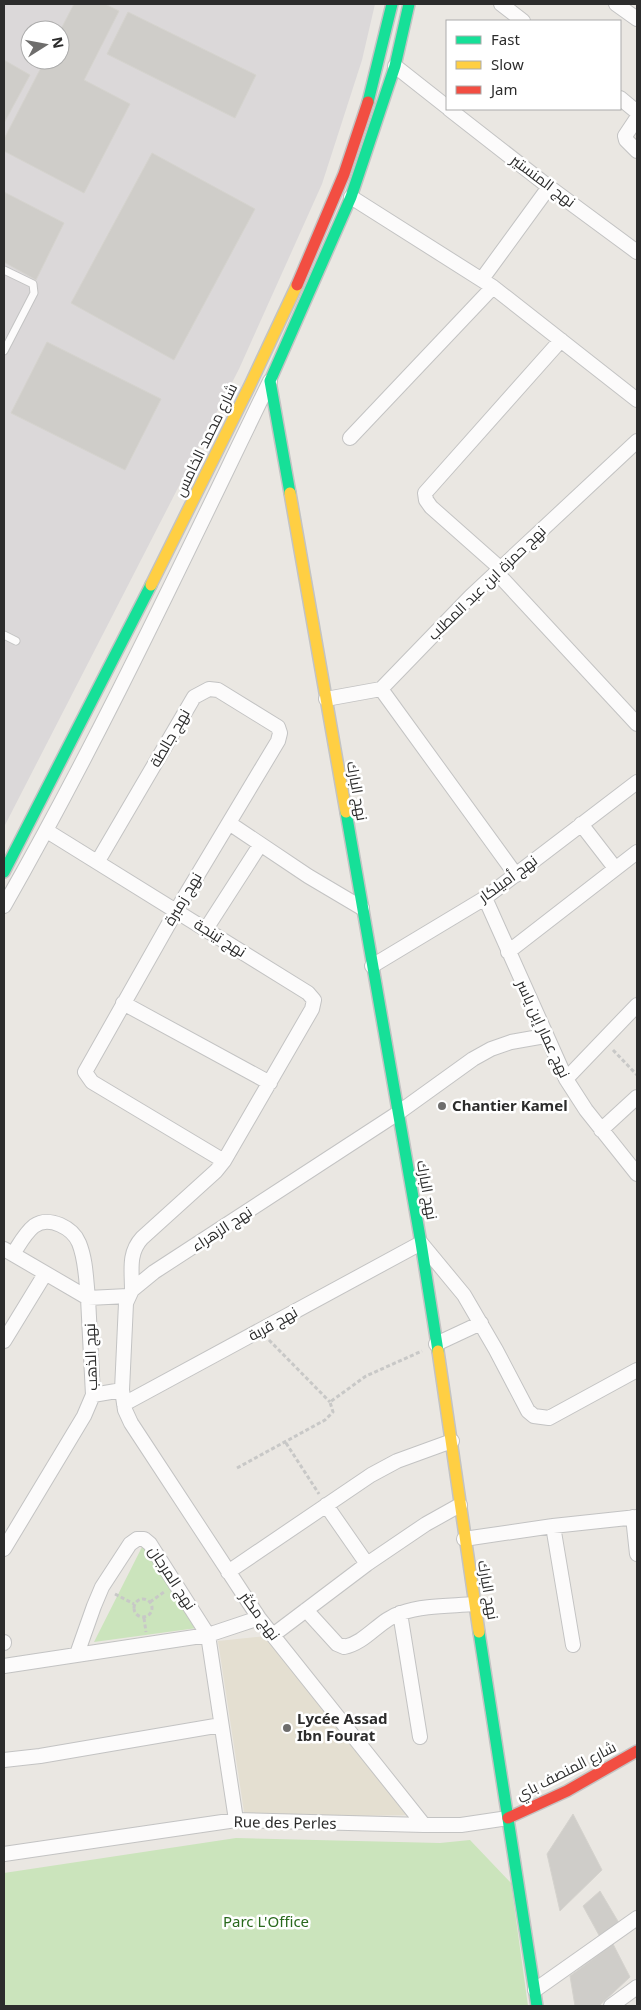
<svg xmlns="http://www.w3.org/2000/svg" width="641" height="2010" font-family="'Noto Sans',Cairo,sans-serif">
<rect width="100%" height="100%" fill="#eae7e2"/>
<path fill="#dbd8d9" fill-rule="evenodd" d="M4 4H375L362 60 322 184 239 369 4 827ZM30 30H60V60H30Z"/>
<path fill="#e4dfd1" d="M267 1636 413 1815 245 1818 218 1641Z"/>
<path fill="#cbe4bc" d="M143 1545 197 1628 94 1642Z
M236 1838 440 1843 470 1840 511 1883 528 2006H4V1873Z"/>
<path fill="#cfcdc9" stroke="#d5d3ce" d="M74 4H105L119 11 84 80 130 104 84 193 4 151V139L45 60H60V31Z
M128 12 256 75 235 118 107 54Z
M4 60 30 75 4 123Z
M152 153 255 209 174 360 71 303Z
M4 192 64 223 36 280 4 262Z
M47 342 161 399 125 470 11 413Z
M573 1814 602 1870 560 1911 547 1854Z
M600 1891 619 1923 600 1937 583 1906Z
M613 1944 630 1977 599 2006H575L570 1976Z"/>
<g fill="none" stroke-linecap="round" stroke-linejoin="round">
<defs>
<path id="lane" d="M4 270 33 284 34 293 4 351
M4 635 16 641"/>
<path id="street" d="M501 4 523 21
M616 4 637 19
M395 66 447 107
M620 98 637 112
M449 109 549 187 637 252
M637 118 625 136 626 140 637 151
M351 197 493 287 637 400
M482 279 549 187
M350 438 493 287
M501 569 431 507 426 500 425 493 561 340
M497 573 637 724
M381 689 516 875
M326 699 381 689 471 596 637 441
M229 823 308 876 362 908
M581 824 615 868
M47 831 308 993 314 1000 312 1009 224 1161 216 1171 142 1238C128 1253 132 1271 132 1290
M98 861 194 697 209 689 218 690 278 727 280 733 278 741 176 911 85 1072 92 1082 224 1161
M485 898 566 1079 586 1110 637 1174
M4 906C101 736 184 558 270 381
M206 929 260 845
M508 952 637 852
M372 966 485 898 637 782
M123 1003 270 1083
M566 1079 637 1005
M601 1130 637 1097
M4 1249 88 1298 93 1395 84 1416 4 1549
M13 1254C19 1245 25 1233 34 1226 49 1215 73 1228 79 1243 86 1260 86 1280 88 1298L128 1296
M4 1341 45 1274
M436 1344 481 1323
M93 1395 122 1390
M124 1404 421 1243 464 1295 496 1350 528 1411 534 1416 549 1418 637 1370
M326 1505 367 1564
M633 1517 637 1554
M553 1526 573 1645
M464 1539 553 1526 637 1517
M228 1572 371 1475 397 1461 452 1441
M306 1610 337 1644 344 1647C366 1643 380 1619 401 1613 424 1605 451 1606 475 1604
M400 1613 420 1737
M273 1635 367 1564 426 1524 460 1505
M4 1642V1643
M77 1654 94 1606 102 1587 130 1544 137 1539H144L150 1544 208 1635 236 1820
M4 1666 208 1635 259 1618
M4 1760 40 1756 221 1725
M424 1825 259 1618 131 1423 125 1410 122 1390 126 1303 132 1290 154 1272 398 1113 473 1059 491 1049 511 1042 545 1036
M4 1854 236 1820 424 1825H461L508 1818
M535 1990 637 1918
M611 2006 637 1987"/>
<path id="fast" d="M368 102 392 4
M290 493 270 381 351 197 395 66 409 4
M346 812 421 1243 438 1351
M4 872 151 585
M479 1632 537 2006"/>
<path id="slow" d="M290 493 346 812
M151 585 250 385 297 285
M438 1351 479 1632"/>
<path id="jam" d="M297 285 344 174 368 102
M508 1818 567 1791 637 1751"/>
</defs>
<use href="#lane" stroke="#c3c3c3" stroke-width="9"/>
<use href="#street" stroke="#c3c3c3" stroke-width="16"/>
<use href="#fast" stroke="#c3c3c3" stroke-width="14"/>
<use href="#slow" stroke="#c3c3c3" stroke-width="14"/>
<use href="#jam" stroke="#c3c3c3" stroke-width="14"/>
<path stroke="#c8c8c7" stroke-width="3" stroke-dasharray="4 2.5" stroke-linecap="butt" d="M613 1050 637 1075
M269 1340 330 1402
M286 1443 319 1494
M237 1468 325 1420 333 1412 330 1402 366 1376 422 1351
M115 1594 134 1604
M134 1608a9 9 0 1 1 18 0a9 9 0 1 1-18 0Z
M150 1602 164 1592
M144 1618 146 1632"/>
<use href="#lane" stroke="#fcfbfb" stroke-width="7"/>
<use href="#street" stroke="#fcfbfb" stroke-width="14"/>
<use href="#fast" stroke="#16e098" stroke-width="11"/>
<use href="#slow" stroke="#ffcf43" stroke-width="11"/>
<use href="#jam" stroke="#f24e42" stroke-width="11"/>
</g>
<g fill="#6e6d6c" stroke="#fff" stroke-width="2">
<circle cx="442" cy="1106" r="5"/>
<circle cx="287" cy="1728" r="5"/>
</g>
<g text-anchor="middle" stroke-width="5" stroke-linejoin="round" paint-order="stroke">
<g font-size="15" fill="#2c2c2c" stroke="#fff">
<text transform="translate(543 181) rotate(37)" y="5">نهج المنستير</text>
<text transform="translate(206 440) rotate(-64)" y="5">شارع محمد الخامس</text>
<text transform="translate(487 583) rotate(-44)" y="5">نهج حمزة ابن عبد المطلب</text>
<text transform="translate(170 738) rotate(-60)" y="5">نهج جالطة</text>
<text transform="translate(357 791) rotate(80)" y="5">نهج البارك</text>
<text transform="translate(508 879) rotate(-36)" y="5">نهج أميلكار</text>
<text transform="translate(183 899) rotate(-59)" y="5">نهج زمبرة</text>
<text transform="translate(220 938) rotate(32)" y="5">نهج تينجة</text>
<text transform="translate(543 1029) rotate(65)" y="5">نهج عمار إبن ياسر</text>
<text transform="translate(427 1190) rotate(80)" y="5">نهج البارك</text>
<text transform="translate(222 1229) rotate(-33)" y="5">نهج الزهراء</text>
<text transform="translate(273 1324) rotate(-29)" y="5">نهج قربة</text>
<text transform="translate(91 1357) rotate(-92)" y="5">نهج الذهب</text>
<text transform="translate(172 1578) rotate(57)" y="5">نهج المرجان</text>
<text transform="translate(488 1590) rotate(80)" y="5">نهج البارك</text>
<text transform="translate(260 1616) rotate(54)" y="5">نهج مكثر</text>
<text transform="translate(566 1771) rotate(-27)" y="5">شارع المنصف باي</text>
<text transform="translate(285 1823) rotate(1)" y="5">Rue des Perles</text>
</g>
<g font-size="15" font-weight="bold" fill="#2c2c2c" stroke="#fff" text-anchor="start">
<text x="452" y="1111">Chantier Kamel</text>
<text x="297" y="1724">Lycée Assad<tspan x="297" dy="17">Ibn Fourat</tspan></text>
</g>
<g font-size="15" fill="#29691d" stroke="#fff">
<text x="266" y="1927">Parc L'Office</text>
</g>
</g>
<rect width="641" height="2010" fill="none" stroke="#2c2c2c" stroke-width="10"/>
<rect x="446" y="20" width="175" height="90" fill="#ffffff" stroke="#ababab"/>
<rect x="456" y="36" width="25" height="8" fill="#16e098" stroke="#ababab"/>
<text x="491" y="45" font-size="15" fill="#2c2c2c">Fast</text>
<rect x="456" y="61" width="25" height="8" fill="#ffcf43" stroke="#ababab"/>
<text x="491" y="70" font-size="15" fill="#2c2c2c">Slow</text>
<rect x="456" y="86" width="25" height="8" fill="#f24e42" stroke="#ababab"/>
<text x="491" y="95" font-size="15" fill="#2c2c2c">Jam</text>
<g transform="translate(45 45) rotate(79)"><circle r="24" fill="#ffffff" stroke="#ababab"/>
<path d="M0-4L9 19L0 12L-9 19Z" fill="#6e6d6c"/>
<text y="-8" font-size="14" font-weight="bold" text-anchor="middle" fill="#2c2c2c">N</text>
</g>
</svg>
